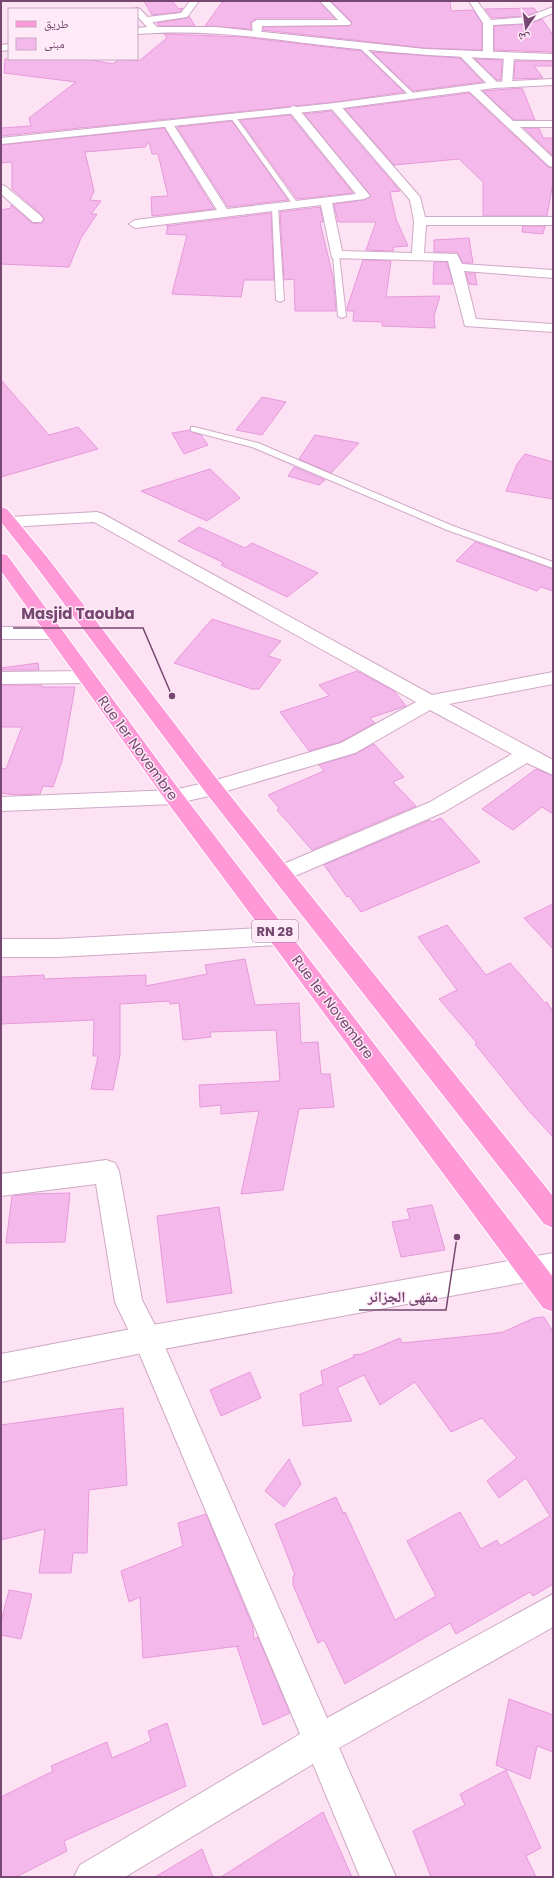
<svg xmlns="http://www.w3.org/2000/svg" width="554" height="1878" font-family="Poppins,'Noto Naskh Arabic',sans-serif">
<rect width="100%" height="100%" fill="#fde2f3"/>
<path fill="#f4b9ea" stroke="#e798dc" d="M144 1H172L179 9 183 8 180 12 152 15Z
M223 1H319L335 18H257L251 22V29L205 26Z
M331 1H450L451 11 473 10 482 23V50L425 48 263 30V27L350 26 352 22Z
M534 8 537 12 527 16 492 18 485 9Z
M189 16 195 26H159L157 23 187 18Z
M542 19 553 35V52L494 50V26L529 24Z
M164 34 242 37 361 51 404 92 335 102 1 136V128L31 126 29 118 76 82 4 73 5 59H87L113 64 119 59 139 61 167 38Z
M372 52 460 58 483 82 413 91Z
M475 59 502 60 501 80H497Z
M515 61H553V66H534L543 78 514 79Z
M522 88 535 120H514L483 91Z
M469 93 548 167 553 168V182L547 216H483V182L459 159 394 165 345 109Z
M331 111 400 191 390 192 396 219 408 246 394 247 393 251 366 250 376 222H338L334 204 364 200 371 196 304 114Z
M290 115 353 193 297 199 240 120Z
M232 121 288 200 228 207 177 127Z
M164 128 214 209 152 216 151 197 168 196 158 154H152L149 142 145 147 85 152 94 191 90 200 101 201 91 214H97L81 238 69 267 1 264V210L11 208V205L32 223 41 224 44 220 42 215 12 189V162L1 163V145Z
M524 128H539L543 138H553V156Z
M320 207 323 222H320L333 277 336 311H295L294 279 284 280 280 212Z
M271 213 274 280H244L241 297 172 294 187 235 166 234 168 226H166Z
M523 226H545L543 234 522 232Z
M469 238 473 263H463L457 252H434V240Z
M363 260 391 261 386 297 440 296 434 316 435 328 382 326V322L353 321 354 311H347V308Z
M434 262H447L453 284H433Z
M466 273H475L477 285 469 284Z
M1 380 49 435 78 427 98 449 1 477Z
M262 397 286 402 262 435 236 430Z
M190 430 191 432 201 435 208 445 184 454 172 433Z
M315 435 359 443 331 473 299 459Z
M525 454 553 462V499L506 491 517 464Z
M294 467 325 480 319 485 288 476Z
M210 469 240 498 207 521 141 491Z
M199 527 245 548 252 543 318 573 287 597 221 565 224 563 178 541Z
M475 542 553 569V591L541 587 537 591 456 561Z
M212 619 281 641 268 656 281 660 259 689H252L174 663Z
M38 663 39 670H1V668Z
M357 671 394 691 406 706 370 718 375 723 340 742 309 751 280 712 329 696 319 685Z
M1 685H42V687H75L62 761 53 787 43 786 40 794 17 795 1 793V768L6 769 22 727H1Z
M374 744 404 777 393 782 416 806 312 850 277 810 279 808 268 795 324 771 319 765 355 754Z
M536 769 553 776V814L542 807 513 830 482 809Z
M441 818 480 862 361 912 349 896 347 897 324 865 430 820 432 822Z
M553 904V949L524 918Z
M447 925 486 975 510 963 545 1003 547 1002 553 1012V1137L529 1111 475 1044 477 1043 439 999 457 990 418 937Z
M245 959 255 1005 299 1003 301 1043 318 1042 321 1074H330L334 1107 299 1109 283 1190 241 1194 259 1111 221 1114V1105L200 1107 199 1085 280 1081 276 1030 210 1032 211 1037 183 1040 179 1003 170 1004 169 1001 120 1004V1055L113 1090 91 1089 98 1056H93L94 1020 1 1024V977L44 975V979L146 975V986L207 974 205 965Z
M70 1193 65 1242 6 1243 12 1196 32 1194Z
M432 1205 445 1250 401 1257 392 1222 410 1219 407 1209Z
M219 1207 232 1293 167 1303 157 1216Z
M544 1317 553 1332V1584L533 1596 530 1592 456 1634 450 1623 345 1684 324 1640 318 1643 293 1585V1576L295 1575 275 1524 336 1497 343 1513 345 1512 395 1620 436 1596 407 1541 460 1512 481 1549 497 1540 500 1546 550 1516 526 1478 499 1498 487 1481 517 1458 482 1418 451 1432 415 1382 380 1405 364 1375 337 1388 352 1421 303 1426 300 1394 323 1384 321 1371 354 1357 353 1355 362 1354 400 1338 402 1343 490 1334 503 1332 534 1318Z
M250 1372 261 1398 221 1416 210 1390Z
M123 1408 127 1485 89 1490 87 1553H73L71 1573H39L45 1529 1 1540V1425Z
M289 1459 301 1484 284 1507 265 1491Z
M206 1514 253 1627 254 1639 258 1637 290 1713 263 1725 237 1647 239 1646 143 1658 140 1597 129 1602 121 1571 183 1546 178 1523Z
M9 1590 32 1594 21 1639 1 1635V1622Z
M509 1699 553 1715V1752L537 1746 530 1779 496 1765Z
M167 1723 186 1786 64 1841 67 1851 16 1877H1V1797L53 1771 51 1766 107 1742 112 1758 151 1741 148 1731Z
M506 1770 541 1848 526 1856 536 1877H431L413 1831 465 1805 460 1794Z
M323 1812 352 1877H221Z
M202 1849 213 1877H155Z"/>
<g fill="none" stroke-linecap="round" stroke-linejoin="round">
<defs>
<path id="service" d="M359 45H363L415 95V97H411L359 47Z
M231 116H235L298 204V206H294L231 118Z
M275 205 278 207 284 300 280 302 276 300 272 207Z
M336 253 339 255 346 316 342 318 338 316 333 255Z
M191 427H194L258 443 453 526 553 562V568L447 530 252 447 191 431Z"/>
<path id="minor" d="M190 1H199L187 17 147 23 142 20 147 17 181 13Z
M320 1H329L351 23 349 25 262 26 261 36 258 37 253 34 252 23 257 20H338Z
M469 1H477L491 20 527 17 553 7V13L529 23 493 25V55L488 58 483 55V23Z
M464 52 467 53 498 83 499 85 498 87H490L461 57 459 55 461 53Z
M509 54 514 57 512 84 507 87 502 84 504 57Z
M473 86 477 87 513 121H553V127H520L553 158V167L549 166 469 91 468 89 469 87Z
M335 103 339 104 420 197 425 217H553V225H426L424 253 457 254 462 264 553 270V278L464 271 476 319 553 324V332L465 326 448 261 332 258 321 205 135 228 129 224 135 220 217 210 163 124 168 121 173 124 227 209 356 194 289 111 288 109 293 106 297 107 370 196 364 199 332 203 342 251 412 253 414 221 410 200 331 108 330 106Z
M1 185 5 186 41 216 43 219 41 222H33L1 194Z
M97 512 103 514 432 695 553 672V684L449 704 553 760V775L527 763 444 812 281 882 274 880 270 874 274 868 430 802 512 754 430 710 355 753 213 795 174 804 1 811V797L174 790 213 781 341 743 416 702 94 522 9 527 3 525 1 522 3 519 9 517Z
M1 627H55L61 629 64 633 61 637 55 639H1Z
M87 671 93 673 96 677 93 681 87 683 1 684V672Z
M279 927 287 930 290 936 287 942 279 945 57 957H1V939H57Z
M106 1160 115 1163 119 1171 142 1300 157 1329 327 1718 553 1594V1627L339 1748 396 1877H360L313 1764 125 1877H74L80 1865 300 1734 137 1348 115 1302 96 1184 1 1196V1174Z"/>
<path id="tertiary" d="M553 79V85L494 88 335 109 1 144V138L335 103 494 82Z
M553 1253V1277L147 1352 1 1382V1354L147 1326Z"/>
<path id="secondary" d="M137 8 140 9 157 27H216L425 49 553 54V60C484 59 416 55 348 48 277 40 208 28 137 34V28L147 27 137 16V9H134Z
M9 44V50L1 51V45Z"/>
<path id="primary" d="M1 507 7 509 47 557 220 783 553 1196V1228L544 1224 206 793 35 565 1 522Z
M1 554 7 555 181 792 553 1277V1312L543 1308 167 802 1 571Z"/>
</defs>
<use href="#service" stroke="#cfa9c7" stroke-width="2"/>
<use href="#minor" stroke="#cfa9c7" stroke-width="2"/>
<use href="#tertiary" stroke="#cfa9c7" stroke-width="2"/>
<use href="#secondary" stroke="#cda1c5" stroke-width="2"/>
<use href="#primary" stroke="#fff" stroke-width="2"/>
<use href="#service" fill="#fff" fill-rule="evenodd"/>
<use href="#minor" fill="#fff" fill-rule="evenodd"/>
<use href="#tertiary" fill="#fff" fill-rule="evenodd"/>
<use href="#secondary" fill="#fff" fill-rule="evenodd"/>
<use href="#primary" fill="#ff98d7" fill-rule="evenodd"/>
</g>
<g text-anchor="middle" stroke-width="3" stroke-linejoin="round" paint-order="stroke">
<rect fill="#ffeaf7" stroke="#9f7999" stroke-width="1" x="252" y="920" width="46" height="22" rx="3"/>
<g font-size="13" font-weight="bold" fill="#764871">
<text x="275" y="936">RN 28</text>
</g>
<g font-size="14" fill="#764871" stroke="#ffeaf7">
<text transform="translate(138 748) rotate(54)" y="5">Rue 1er Novembre</text>
<text transform="translate(333 1007) rotate(53)" y="5">Rue 1er Novembre</text>
</g>
</g>
<path fill="none" stroke="#764871" stroke-width="1.5" d="M172 696L143 628H13M457 1237L446 1310H359"/>
<g fill="#764871" stroke="#ffeaf7" stroke-width="1.5">
<circle cx="172" cy="696" r="4"/>
<circle cx="457" cy="1237" r="4"/>
</g>
<g font-size="15" text-anchor="middle" font-weight="bold" fill="#764871" stroke="#ffeaf7" stroke-width="3" stroke-linejoin="round" paint-order="stroke">
<text x="78" y="619">Masjid Taouba</text>
<text x="403" y="1302">مقهى الجزائر</text>
</g>
<rect width="554" height="1878" fill="none" stroke="#764871" stroke-width="4"/>
<rect x="8" y="8" width="130" height="52" fill="#ffeaf7" stroke="#c8a9c1"/>
<rect x="16" y="21" width="20" height="6" fill="#ff98d7" stroke="#c8a9c1"/>
<text x="44" y="28" font-size="12" fill="#764871">طريق</text>
<rect x="16" y="38" width="20" height="12" fill="#f4b9ea" stroke="#c8a9c1"/>
<text x="44" y="48" font-size="12" fill="#764871">مبنى</text>
<g transform="translate(526 28) rotate(193)" stroke="#ffeaf7" stroke-width="3" paint-order="stroke">
<path d="M0-3L7 15L0 10L-7 15Z" fill="#764871"/>
<text y="-6" font-size="11" font-weight="bold" text-anchor="middle" fill="#764871">ش</text>
</g>
</svg>
